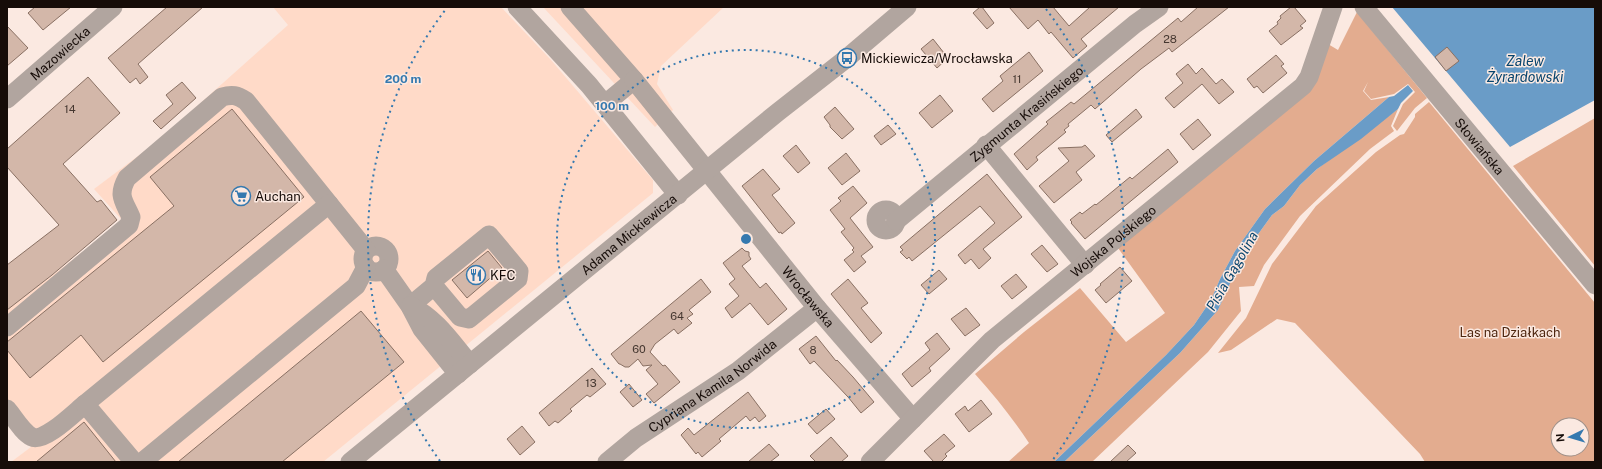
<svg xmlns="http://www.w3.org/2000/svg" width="1602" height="469" font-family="'Public Sans',sans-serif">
<rect width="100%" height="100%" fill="#fbe9e1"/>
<path fill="#ffdac8" d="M273 7H501L551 60 653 180V193L323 462H11L31 447 7 418V310L123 221 94 189 158 141 288 25Z
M543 7H724L661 66 657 84 673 110 655 127Z"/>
<path fill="#e3ac8f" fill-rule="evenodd" d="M1357 12 1427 98 1415 108 1397 131 1393 126 1403 104 1415 92 1408 84 1394 94 1371 99 1364 91 1368 82 1363 91 1371 100 1389 97 1314 161 1265 209 1235 251 1220 279 1211 300 1194 325 1166 355 1054 462H1008L1029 443C1013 419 995 396 975 374L1024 332 1080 288 1126 342 1165 313 1118 248 1287 108 1328 44 1338 50Z
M1429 102 1595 303V462H1425L1420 454 1295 323 1277 319 1231 350 1218 353 1246 318 1272 264 1316 206 1376 152 1400 135 1404 134 1415 117V114ZM1558 425H1582V449H1558Z
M1398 109 1391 126 1394 131 1370 149 1300 216 1264 265 1254 286 1239 287 1241 311 1208 352 1092 462H1064L1180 353 1218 310 1237 268 1251 244 1272 215 1284 206 1300 185 1317 169Z
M1595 118V266L1513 166Z"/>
<path fill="#6a9cc7" d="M1392 7H1595V100L1510 147Z
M1408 85 1413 91 1401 103 1398 109 1361 139 1317 169 1300 185 1284 206 1272 215 1251 244 1237 268 1218 310 1180 353 1064 462H1054L1166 355 1194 325 1211 300 1220 279 1235 251 1265 209 1314 161 1389 97 1394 96Z"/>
<path fill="#d3b7a9" stroke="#897063" d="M35 7H71L43 30 28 13Z
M167 7H203L138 64 148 77 140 84 136 78 130 83 108 58Z
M980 7H982L994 23 987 29 973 13Z
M1009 7H1053L1069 26 1090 7H1119L1081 39 1087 46 1073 58 1051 32 1049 34 1038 20 1028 29Z
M1198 7H1229L1172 52 1169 48 1141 69 1095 109 1091 105 1068 124 1069 126 1064 130 1066 132 1036 157 1038 160 1027 170 1014 154 1048 124 1046 122 1071 102 1074 104 1178 18 1181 22Z
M1291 7H1294L1306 21 1300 26 1303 28 1281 45 1269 31 1278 24 1277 22 1281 18 1280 16Z
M7 26 28 48 7 66Z
M933 39 948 58 937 68 921 49Z
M1447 47 1459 61 1446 71 1435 57Z
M1029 52 1043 71 993 112 982 99 1003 81 1000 76Z
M1276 55 1284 64 1281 66 1287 73 1263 93 1257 86 1254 88 1247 79Z
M1188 64 1196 74 1202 68 1216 84 1222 79 1234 92 1219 104 1202 84 1174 108 1165 98 1183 83 1176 74Z
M88 77 120 113 63 164 97 202 101 200 117 220 52 275 7 310V265L59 225 7 167V149Z
M182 82 196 98 161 129 153 121 173 104 166 95Z
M940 95 953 111 932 128 919 113Z
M835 107 854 129 842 139 830 127V125L824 117Z
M232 109 304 197 103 362 81 335 30 378 7 350V342L174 206 150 177Z
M1136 109 1142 117 1112 142 1106 135Z
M1198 119 1211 135 1193 150 1180 134Z
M888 125 896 134 881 145 874 136Z
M796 145 810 163 798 173 783 156Z
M1085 145 1095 156 1076 172 1082 180 1054 203 1039 186 1069 161 1058 148 1082 147Z
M1168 149 1178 162 1085 239 1071 223 1072 222 1070 220 1080 212 1082 214 1095 204 1096 205 1130 177 1132 179Z
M846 153 860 171 842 185 828 168Z
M763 169 780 189 772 195 795 223 782 234 781 232 779 233 742 186Z
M987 174 1022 217 983 249 991 258 979 269 971 259 965 264 958 255 995 223 980 206 912 261 909 257 907 259 900 252 903 250 900 247Z
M853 186 867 203 850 218 873 247 861 256 866 262 854 272 844 260 854 252 852 250 854 248 841 232 845 229 830 210 841 201 838 198Z
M1042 245 1058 264 1047 272 1031 254Z
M742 248 745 251 749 252V256L751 259 742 266 760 288 766 283 787 309 768 325 750 303 732 318 725 308 739 296 729 284 735 279 723 263Z
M488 251 502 268 467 298 452 280Z
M1120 267 1132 281 1106 303 1095 290 1101 285 1100 284Z
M939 270 947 279 929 294 921 285Z
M1016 274 1027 287 1012 299 1001 286Z
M701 279 711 292 689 310 693 314 687 318 692 323 678 334 674 329 655 344 650 352 663 366 665 365 680 382 654 403 646 394 658 384 646 370 652 365 643 366 638 359 629 367H625L620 364H619L611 354Z
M848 279 868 303 861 308 882 333 871 343 831 294Z
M966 308 980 325 965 336 951 319Z
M361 311 404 362 282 462H178Z
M937 333 950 349 929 368 931 371 912 387 902 374 930 350 925 343Z
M816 336 836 361 837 360 853 377 874 402 861 413 848 397 814 361 810 364 799 349Z
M592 368 606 384 590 397 587 395 570 409 572 411 558 423 555 421 549 426 539 413Z
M629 384 642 400 633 407 620 392Z
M748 392 766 416 759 422 755 417 750 421 746 416 719 439 721 441 702 457 698 452 696 454 681 435 688 428 694 435Z
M981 400 992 414 969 432 955 414 965 406 968 411Z
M826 409 835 419 817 434 808 424Z
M84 422 116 462H36Z
M522 426 535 442 520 455 507 439Z
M944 434 955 446 945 454 947 456 941 462H934L924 451Z
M831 437 848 456 841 462H816L810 456Z
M769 444 779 455 770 462H748Z
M1128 445 1136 453 1126 462H1110Z"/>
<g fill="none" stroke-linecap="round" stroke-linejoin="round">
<g stroke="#b1a59f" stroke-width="19">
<path d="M517 7 589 85 678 195"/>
<path d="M570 7 634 80 605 104"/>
<path id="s1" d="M1364 7 1595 285"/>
<path id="s2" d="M634 80 817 308 913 419"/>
<path id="s3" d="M7 99 113 7"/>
<path d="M986 145 1085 265"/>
<circle cx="886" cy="220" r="10"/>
<path id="s4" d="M896 221 1135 24 1159 7"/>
<circle cx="376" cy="259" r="13"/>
<path d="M384 269 410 306 422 329 458 374"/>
<path d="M410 306 434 286 436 278 489 235 519 271 518 279 469 319 460 317 434 286"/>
<path d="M411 306C437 319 452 343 470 364"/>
<path d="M7 327 129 225 131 217C124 201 117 196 127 178L222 97C232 94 237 95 246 101L329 204"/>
<path d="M7 409C14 417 22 432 32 437 44 443 75 412 85 404"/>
<path d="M134 462 85 404 329 204 366 250"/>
<path d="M142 462 356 286 366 267"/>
<path id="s5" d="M350 462 778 112 847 58 907 7"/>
<path id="s6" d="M607 462 636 438 738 371 817 308"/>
<path id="s7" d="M870 462 992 340 1303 86 1309 77 1333 7"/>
</g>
</g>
<g fill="none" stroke="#3579af" stroke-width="2" stroke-dasharray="2 4">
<circle cx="746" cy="239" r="189"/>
<path d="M440 461A378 378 0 0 1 446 9M1046 9A378 378 0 0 1 1052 461"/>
</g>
<defs>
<symbol id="bus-ring" viewBox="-11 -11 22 22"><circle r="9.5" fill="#fbe9e1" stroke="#3579af" stroke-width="1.5"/><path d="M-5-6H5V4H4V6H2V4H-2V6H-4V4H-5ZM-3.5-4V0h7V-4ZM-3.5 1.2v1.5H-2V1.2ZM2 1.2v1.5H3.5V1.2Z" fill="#3579af"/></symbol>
<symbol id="supermarket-ring" viewBox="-11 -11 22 22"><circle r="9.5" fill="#fbe9e1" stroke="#3579af" stroke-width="1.5"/><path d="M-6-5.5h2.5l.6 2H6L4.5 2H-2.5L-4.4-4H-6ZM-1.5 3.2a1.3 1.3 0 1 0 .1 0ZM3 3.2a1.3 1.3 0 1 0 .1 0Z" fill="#3579af"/></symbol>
<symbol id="restaurant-ring" viewBox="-11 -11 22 22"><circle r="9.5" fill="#fbe9e1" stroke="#3579af" stroke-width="1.5"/><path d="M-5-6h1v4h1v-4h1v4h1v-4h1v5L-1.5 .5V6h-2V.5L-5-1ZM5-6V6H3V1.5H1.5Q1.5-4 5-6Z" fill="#3579af"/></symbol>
</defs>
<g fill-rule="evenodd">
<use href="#bus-ring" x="836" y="47" width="22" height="22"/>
<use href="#supermarket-ring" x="230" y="185" width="22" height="22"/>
<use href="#restaurant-ring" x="465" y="264" width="22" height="22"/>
</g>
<g text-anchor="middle" stroke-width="3" stroke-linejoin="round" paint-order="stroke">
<g font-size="11" fill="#453730">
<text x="1170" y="43">28</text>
<text x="1017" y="83">11</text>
<text x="70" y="113">14</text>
<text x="677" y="320">64</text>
<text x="639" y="353">60</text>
<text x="813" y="354">8</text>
<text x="591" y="387">13</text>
</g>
<g font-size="13" fill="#160c08" stroke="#fbe9e1">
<text dy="5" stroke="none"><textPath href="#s3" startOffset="70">Mazowiecka</textPath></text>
<text dy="5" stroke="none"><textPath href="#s4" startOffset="169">Zygmunta Krasińskiego</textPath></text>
<text dy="5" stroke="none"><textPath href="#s1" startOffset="181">Słowiańska</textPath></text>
<text dy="5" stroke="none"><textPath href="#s5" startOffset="360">Adama Mickiewicza</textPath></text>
<text dy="5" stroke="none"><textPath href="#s7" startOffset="329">Wojska Polskiego</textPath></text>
<text dy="5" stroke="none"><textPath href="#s2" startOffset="278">Wrocławska</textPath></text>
<text dy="5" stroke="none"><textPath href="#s6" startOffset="130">Cypriana Kamila Norwida</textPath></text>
</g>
<g font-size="13" fill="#160c08" stroke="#fbe9e1" text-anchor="start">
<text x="861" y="63">Mickiewicza/Wrocławska</text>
<text x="255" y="201">Auchan</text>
<text x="490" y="280">KFC</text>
</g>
<g font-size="13" fill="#4e260f" stroke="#fbe9e1">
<text x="1510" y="337">Las na Działkach</text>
</g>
<g font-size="14" font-style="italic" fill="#07446e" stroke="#fbe9e1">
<text x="1525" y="66">Zalew<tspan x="1525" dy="16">Żyrardowski</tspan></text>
<text transform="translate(1232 271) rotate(-60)" y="5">Pisia Gągolina</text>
</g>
</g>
<circle cx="746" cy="239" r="6" fill="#3579af" stroke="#fbe9e1" stroke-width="2"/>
<g font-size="12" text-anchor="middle" font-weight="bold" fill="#3579af" stroke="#fbe9e1" stroke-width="3" stroke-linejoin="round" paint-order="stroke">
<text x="403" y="83">200 m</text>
<text x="612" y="110">100 m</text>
</g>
<rect width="1602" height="469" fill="none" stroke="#160c08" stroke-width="16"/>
<g transform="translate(1570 437) rotate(265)"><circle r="19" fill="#fbe9e1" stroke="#9f918a"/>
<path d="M0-3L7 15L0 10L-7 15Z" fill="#3579af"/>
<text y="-6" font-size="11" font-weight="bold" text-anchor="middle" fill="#160c08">N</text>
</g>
</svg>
